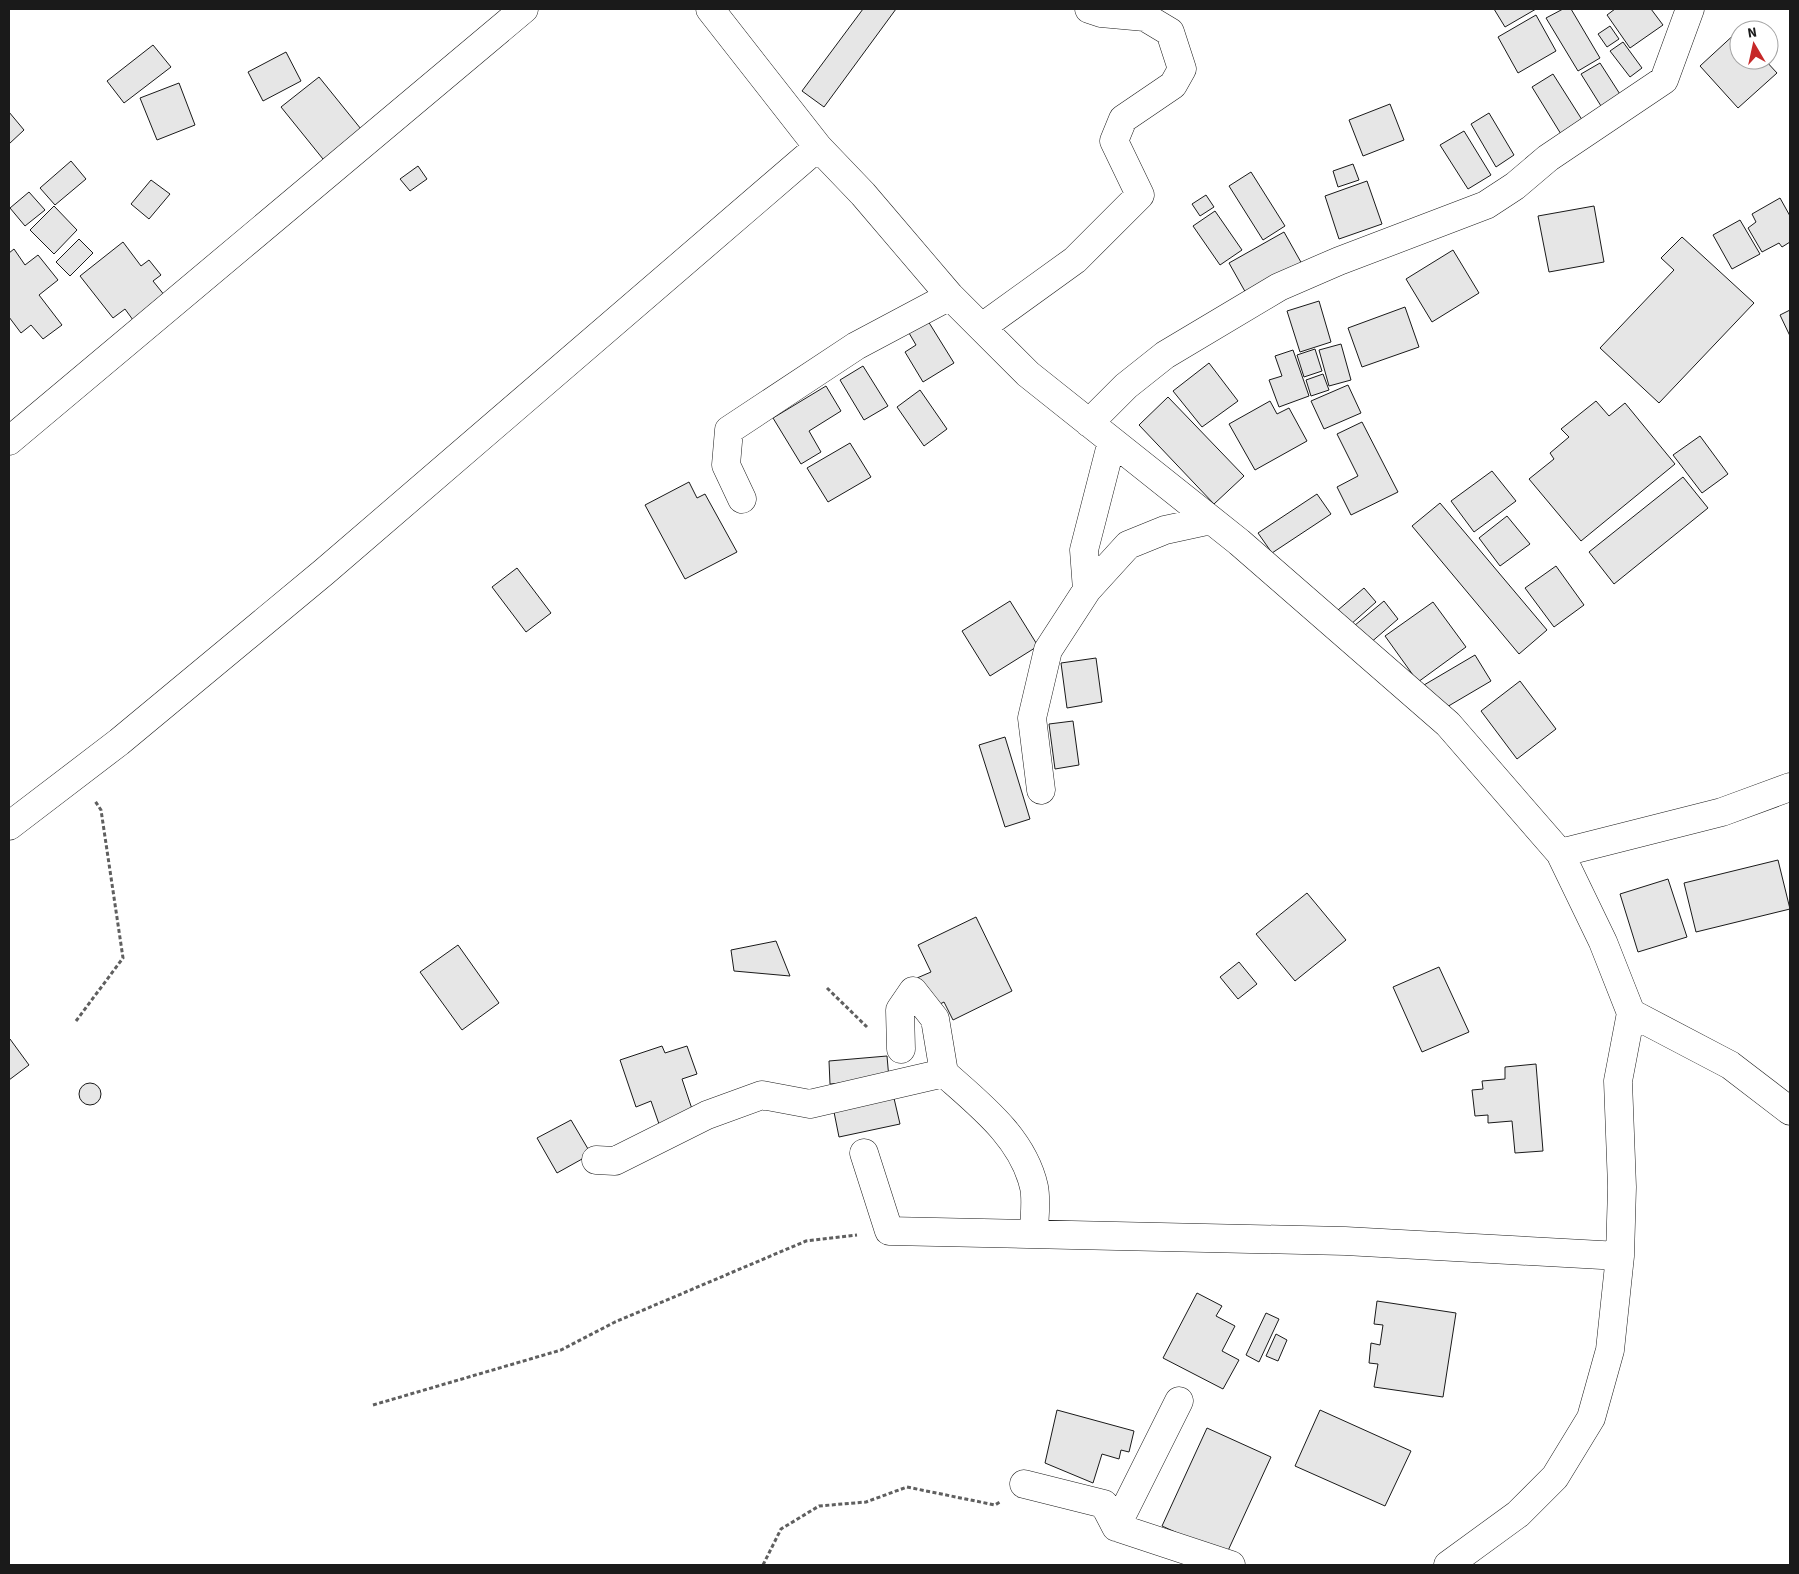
<svg xmlns="http://www.w3.org/2000/svg" width="1799" height="1574" font-family="'Source Sans 3',sans-serif">
<rect width="100%" height="100%" fill="#fff"/>
<path fill="#e6e6e6" stroke="#1a1a1a" d="M863 9H896L824 107 802 91Z
M1494 9H1536L1505 27Z
M1563 9H1571L1600 58 1578 71 1546 18Z
M1615 9H1651L1663 25 1630 48 1607 15Z
M1536 15 1556 51 1518 73 1498 37Z
M1610 26 1619 39 1607 47 1598 34Z
M1738 31 1739 60H1765L1777 73 1738 108 1700 66Z
M1623 42 1642 68 1630 77 1610 51Z
M153 45 171 67 124 103 107 81Z
M286 52 301 81 263 101 248 72Z
M1600 63 1625 102 1606 114 1581 74Z
M1553 74 1586 126 1564 139 1532 87Z
M319 77 365 134 327 164 281 107Z
M179 83 195 125 157 140 140 98Z
M1390 104 1404 140 1363 156 1349 120Z
M9 112 24 130 9 144Z
M1489 113 1514 155 1496 167 1471 124Z
M1464 131 1491 175 1468 189 1440 145Z
M71 161 86 179 55 205 40 188Z
M1353 164 1359 180 1338 187 1333 171Z
M418 166 427 179 410 191 400 179Z
M1251 172 1285 226 1263 240 1229 186Z
M151 180 170 194 149 219 131 204Z
M1367 181 1382 224 1339 239 1325 196Z
M29 192 45 210 25 226 10 208Z
M1206 195 1214 207 1200 216 1192 204Z
M1780 198 1790 216V242L1782 247 1779 243 1762 252 1748 228 1756 222 1752 214Z
M54 206 77 230 54 254 30 230Z
M1594 206 1604 262 1549 272 1538 216Z
M1215 211 1242 250 1220 265 1193 226Z
M1740 220 1760 254 1732 269 1713 235Z
M1284 232 1302 264 1247 295 1229 263Z
M1682 237 1754 303 1659 403 1600 348 1674 270 1661 258Z
M79 239 93 253 70 276 56 262Z
M123 242 141 266 149 260 161 275 153 281 165 296 133 320 125 309 113 318 80 276Z
M14 249 25 265 38 255 58 280 39 295 62 325 43 339 31 325 21 333 9 317V253Z
M1453 250 1479 293 1432 322 1406 279Z
M1319 301 1331 342 1300 352 1287 311Z
M1405 307 1419 347 1362 367 1348 328Z
M1790 310V336L1780 315Z
M928 321 954 363 923 382 905 352 916 345 909 333Z
M1341 344 1351 380 1329 386 1319 350Z
M1315 349 1322 371 1304 377 1297 355Z
M1293 350 1309 396 1279 407 1269 380 1282 376 1275 356Z
M1209 363 1238 401 1202 427 1173 391Z
M863 366 888 406 864 420 840 380Z
M1323 374 1329 390 1311 396 1306 380Z
M1348 385 1361 413 1324 429 1311 401Z
M826 386 841 411 809 431 821 452 801 464 773 418Z
M920 390 947 429 924 446 897 407Z
M1168 397 1244 476 1214 504 1139 425Z
M1270 401 1277 414 1289 408 1307 441 1255 470 1229 424Z
M1596 401 1609 416 1625 403 1675 464 1581 541 1529 479 1554 459 1550 453 1569 437 1561 429Z
M1362 422 1398 492 1351 515 1337 487 1358 476 1337 434Z
M1700 436 1728 474 1702 493 1673 455Z
M850 443 871 477 828 502 807 468Z
M1492 471 1516 501 1474 532 1451 501Z
M1683 477 1708 508 1614 584 1589 552Z
M689 482 697 498 705 494 737 552 685 579 645 505Z
M1317 494 1331 514 1272 553 1258 533Z
M1440 503 1547 630 1519 654 1412 526Z
M1507 516 1530 544 1500 566 1479 538Z
M1556 566 1584 605 1554 627 1525 588Z
M517 568 551 613 526 632 492 587Z
M1364 588 1376 602 1350 625 1338 610Z
M1010 601 1038 646 990 676 962 631Z
M1384 601 1398 619 1369 644 1354 626Z
M1433 602 1466 647 1418 682 1385 636Z
M1475 655 1491 681 1440 711 1424 685Z
M1096 658 1102 702 1067 708 1061 663Z
M1520 681 1556 729 1517 759 1481 711Z
M1073 721 1079 765 1055 769 1049 724Z
M1005 737 1030 819 1005 827 979 745Z
M1778 860 1790 909 1696 932 1684 883Z
M1668 879 1687 937 1638 952 1620 894Z
M1307 893 1346 940 1295 981 1256 934Z
M976 917 1012 991 953 1020 944 1002 932 1008 917 978 931 972 918 945Z
M776 941 790 976 734 971 731 950Z
M458 945 499 1003 462 1030 420 972Z
M1239 962 1257 984 1238 999 1220 977Z
M1439 967 1469 1032 1422 1052 1393 987Z
M10 1039 29 1065 9 1080V1040Z
M662 1046 665 1053 687 1046 697 1074 682 1079 693 1112 659 1124 651 1101 636 1107 620 1060Z
M887 1056 889 1079 830 1084 829 1061Z
M1536 1064 1543 1151 1515 1153 1512 1121 1488 1123V1115L1475 1116 1472 1090 1483 1089 1482 1081 1505 1079V1067Z
M79 1094a11 11 0 1 1 22 0a11 11 0 1 1-22 0Z
M893 1094 900 1124 839 1137 833 1107Z
M571 1120 591 1154 557 1173 537 1138Z
M1197 1293 1222 1306 1216 1316 1235 1326 1222 1351 1239 1360 1223 1389 1163 1358Z
M1377 1301 1456 1313 1443 1397 1374 1387 1378 1364 1369 1363 1371 1343 1380 1345 1383 1325 1374 1324Z
M1266 1313 1279 1319 1259 1362 1246 1355Z
M1276 1334 1287 1340 1278 1361 1266 1356Z
M1057 1410 1134 1431 1129 1452 1121 1450 1119 1459 1102 1454 1093 1483 1045 1463Z
M1320 1410 1411 1451 1385 1506 1295 1466Z
M1207 1428 1271 1457 1226 1555 1162 1526Z"/>
<g fill="none" stroke-linecap="round" stroke-linejoin="round">
<defs>
<path id="minor" d="M710 9 818 147 863 194 950 296 1028 374 1239 542 1448 724 1560 853 1603 942 1631 1013 1618 1081 1622 1187 1620 1256 1610 1350 1591 1418 1555 1477 1518 1514 1448 1565
M982 327 1075 260 1140 195 1114 141 1123 119 1173 85 1182 69 1170 32 1145 17 1101 13 1089 9
M1089 423 1126 386 1165 355 1279 287 1339 261 1486 205 1515 186 1548 158 1664 80 1690 9
M9 441 524 9
M742 499 726 465 729 430 856 346 950 296
M1087 590 1128 545 1165 530 1211 520
M1041 790 1032 718 1048 650 1087 590 1084 550 1112 441
M9 826 119 742 324 572 818 147
M1560 853 1722 812 1790 787
M1631 1013 1730 1065 1790 1111
M901 1049 900 1010 913 991 935 1019 944 1073
M864 1153 889 1231 1345 1241 1620 1256
M596 1160 615 1161 707 1115 762 1095 810 1104 944 1073C980 1105 1023 1138 1034 1187 1037 1201 1034 1219 1034 1234
M1024 1484 1104 1504 1116 1527 1231 1565
M1116 1527 1179 1401"/>
</defs>
<use href="#minor" stroke="#1a1a1a" stroke-width="29"/>
<path stroke="#5f5f5f" stroke-width="3" stroke-dasharray="4 2.5" stroke-linecap="butt" d="M827 988 867 1027
M76 1021 123 958 101 810 95 801
M373 1405 561 1350 615 1322 806 1241 857 1235
M763 1565 781 1529 819 1506 866 1502 907 1487 995 1505 1000 1502"/>
<use href="#minor" stroke="#fff" stroke-width="28"/>
</g>
<rect width="1799" height="1574" fill="none" stroke="#1a1a1a" stroke-width="20"/>
<g transform="translate(1754 45) rotate(351)"><circle r="24" fill="#ffffff" stroke="#a3a3a3"/>
<path d="M0-4L9 19L0 12L-9 19Z" fill="#c62828"/>
<text y="-8" font-size="14" font-weight="bold" text-anchor="middle" fill="#1a1a1a">N</text>
</g>
</svg>
